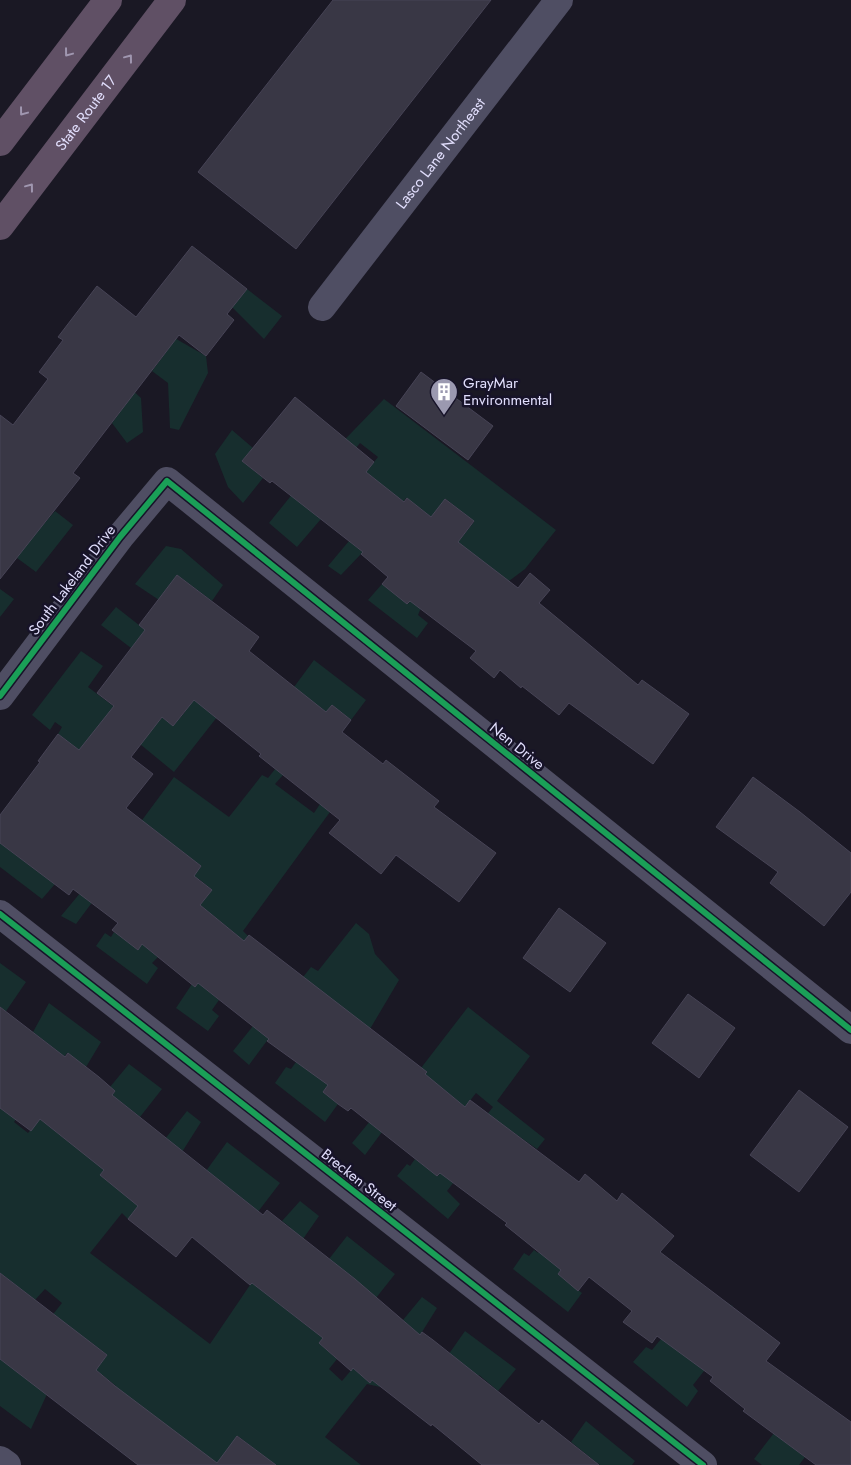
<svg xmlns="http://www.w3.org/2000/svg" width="851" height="1465" font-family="Jost,sans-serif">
<rect width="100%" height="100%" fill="#1a1824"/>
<path fill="#172e2e" d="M247 289 282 316 264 339 232 307Z
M171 336 206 356 208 373 179 430 170 428 168 383 152 371 167 351Z
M128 386 141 398 143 432 127 443 112 423 126 404 108 391Z
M384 399 556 530 525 569 509 581 426 596 418 615 428 623 417 638 368 600 382 584 408 604 474 522 446 499 431 517 406 498 361 554 341 575 328 566 349 541 359 549 399 499 366 472 378 457 360 443 307 508 321 519 297 547 269 523 294 492Z
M232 430 253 448 242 461 263 478 243 503 228 487 215 454Z
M0 493 42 526 55 511 73 525 36 572 17 558 22 550Z
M166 546 181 549 223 585 212 601 177 575 159 600 135 584Z
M0 589 14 599 0 617Z
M116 607 232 698 174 772 135 740 79 750 58 734 62 727 55 722 50 730 32 715 81 651 103 666 88 687 149 733 162 717 173 726 185 712 131 648 101 625Z
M314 660 366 700 351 720 332 705 279 772 283 775 275 784 314 813 320 804 330 812 243 931 248 936 206 989 219 1000 212 1010 219 1016 208 1031 176 1008 192 984 237 935 200 905 212 890 199 879 145 946 158 957 152 963 158 968 147 984 96 946 105 933 111 937 114 932 138 949 201 866 149 826 76 924 61 916 81 892 88 893 174 777 229 817 262 775 268 778 319 714 294 687Z
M0 843 55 884 42 899 0 867Z
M356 923 369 934 375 954 399 980 370 1029 323 1092 338 1104 325 1122 275 1083 286 1067 291 1069 312 1039 309 984 249 1065 233 1051 253 1026 260 1031 311 967 318 971Z
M0 963 26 982 0 1020Z
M49 1003 101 1042 86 1067 67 1053 14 1122 28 1133 40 1119 73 1145 115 1091 110 1087 129 1064 162 1089 140 1117 122 1103 114 1158 100 1175 114 1186 161 1144 187 1111 201 1122 182 1152 128 1219 122 1213 90 1253 210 1344 250 1285 273 1257 269 1253 290 1227 282 1221 300 1201 319 1216 303 1239 263 1291 315 1332 329 1259 347 1236 395 1274 376 1298 319 1343 337 1359 329 1369 342 1381 353 1368 370 1383 414 1330 403 1320 422 1297 437 1308 422 1332 380 1387 367 1384 325 1437 361 1465H274L238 1436 216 1465 119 1413 101 1437 86 1425 116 1386 96 1370 107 1355 89 1341 47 1394 31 1429 0 1406V1359L11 1367 62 1303 45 1289 35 1300 4 1276 0 1280V1108L7 1113 56 1050 33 1032Z
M468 1007 530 1056 497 1101 545 1139 537 1149 494 1119 470 1161 447 1191 460 1204 448 1219 397 1176 407 1164 410 1166 415 1159 438 1176 493 1107 476 1093 465 1107 430 1079 382 1132 365 1155 352 1143 375 1115 421 1068Z
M227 1142 280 1183 254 1217 206 1171Z
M606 1214 558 1274 582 1293 568 1312 513 1269 524 1253 529 1256 534 1250 538 1253 549 1239Z
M727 1303 733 1306 706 1340 711 1362 693 1385 698 1391 687 1407 633 1362 646 1347 652 1350 661 1339Z
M465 1331 516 1369 498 1391 479 1375 444 1419 439 1368Z
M586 1421 635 1461 632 1465H600L598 1463 597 1465 592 1459 571 1442Z
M774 1433 805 1457 799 1465H762L754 1459Z"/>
<path fill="#393745" stroke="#474456" d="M333 0H491L296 249 198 172Z
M192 246 247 289 227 314 234 320 206 356 179 335 73 473 80 478 0 579V415L13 425 48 379 39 372 63 340 58 337 97 286 136 317Z
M421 372 493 426 468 460 396 406Z
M295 397 374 462 366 472 404 502 407 498 431 517 445 499 474 521 458 542 518 588 530 573 550 590 539 603 638 685 642 680 689 714 653 764 569 703 559 715 522 686 521 688 500 670 494 678 470 658 476 651 410 601 407 604 382 584 388 577 361 554 363 552 272 481 270 483 242 461Z
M177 575 259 637 249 651 326 712 332 705 351 720 342 732 383 764 386 760 439 801 434 807 496 853 459 902 396 855 381 874 329 833 340 820 259 756 261 754 194 700 173 726 162 717 131 757 153 774 126 808 201 866 194 876 212 890 200 905 244 941 249 935 427 1072 425 1074 465 1107 470 1100 579 1182 585 1174 617 1201 622 1193 674 1236 660 1252 780 1343 766 1361 851 1422V1465H816L743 1411 745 1409 710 1381 713 1377 657 1336 652 1343 623 1322 632 1311 589 1277 578 1291 558 1274 561 1270 505 1225 507 1223 440 1173 437 1176 351 1108 348 1111 338 1104 323 1092 328 1085 267 1041 269 1039 198 983 195 987 142 944 138 950 112 930 118 923 73 889 69 895 0 843V815L40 762 38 761 58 734 79 750 114 706 97 693 145 630 139 625Z
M753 777 800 812 851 853V892L824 926 770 883 778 872 716 827Z
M559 908 606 943 570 992 523 958Z
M688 994 735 1028 699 1078 652 1043Z
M0 1007 65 1057 68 1053 99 1077 115 1091 112 1095 263 1215 267 1210 355 1279 420 1335 422 1332 433 1340 539 1424 542 1420 599 1465H482L432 1424 431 1426 372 1380 370 1383 353 1368 351 1371 319 1343 323 1338 252 1283 250 1285 192 1237 176 1257 128 1219 138 1206 100 1175 104 1170 40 1119 31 1131 0 1108Z
M799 1090 848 1127 799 1192 750 1155Z
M0 1273 107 1355 96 1370 115 1386 217 1463 237 1436 276 1465H138L0 1359Z"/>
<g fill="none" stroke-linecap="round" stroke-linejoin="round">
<g stroke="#4f4e63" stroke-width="28">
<path id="s1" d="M322 307 559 0"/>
<path d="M0 696 120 537 167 481 851 1030"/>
<path d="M0 914 703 1465"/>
<path d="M0 1460 7 1465"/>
</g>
<g stroke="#605065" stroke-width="28">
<path d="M0 142 108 0"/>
<path id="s2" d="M0 226 172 0"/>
</g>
<defs>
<path id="cycleway" d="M0 696 120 537 167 481 851 1030
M0 914 703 1465"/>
</defs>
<use href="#cycleway" stroke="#171329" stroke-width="9"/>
<use href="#cycleway" stroke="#1a9f57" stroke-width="6"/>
</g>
<defs><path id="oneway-chevron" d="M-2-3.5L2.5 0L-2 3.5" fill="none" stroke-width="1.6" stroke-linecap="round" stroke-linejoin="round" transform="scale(1.25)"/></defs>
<g stroke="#a097b0">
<use href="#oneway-chevron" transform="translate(68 53) rotate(127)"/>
<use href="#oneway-chevron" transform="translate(129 58) rotate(-53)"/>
<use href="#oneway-chevron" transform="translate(23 112) rotate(127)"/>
<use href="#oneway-chevron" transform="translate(30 187) rotate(-53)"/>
</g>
<defs>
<symbol id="building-pin" viewBox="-11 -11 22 30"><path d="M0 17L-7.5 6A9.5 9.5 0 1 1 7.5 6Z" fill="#9b99b0" stroke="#171329"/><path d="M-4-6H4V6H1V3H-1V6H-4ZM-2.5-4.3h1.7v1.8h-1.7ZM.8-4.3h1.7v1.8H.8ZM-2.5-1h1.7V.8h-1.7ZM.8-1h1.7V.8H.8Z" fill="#fff"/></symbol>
</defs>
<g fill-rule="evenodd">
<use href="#building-pin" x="428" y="376" width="32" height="43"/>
</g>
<g text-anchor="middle" stroke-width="5" stroke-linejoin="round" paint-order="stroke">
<g font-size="15" fill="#e1defc" stroke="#171329">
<text dy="5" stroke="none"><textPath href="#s2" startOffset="142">State Route 17</textPath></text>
<text dy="5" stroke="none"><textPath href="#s1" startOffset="194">Lasco Lane Northeast</textPath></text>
<text transform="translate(72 580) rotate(-53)" y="5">South Lakeland Drive</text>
<text transform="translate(517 746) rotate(39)" y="5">Nen Drive</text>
<text transform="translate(359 1180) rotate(38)" y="5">Brecken Street</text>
</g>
<g font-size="15" fill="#e1defc" stroke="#171329" text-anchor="start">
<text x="463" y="388">GrayMar<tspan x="463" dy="17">Environmental</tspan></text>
</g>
</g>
</svg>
